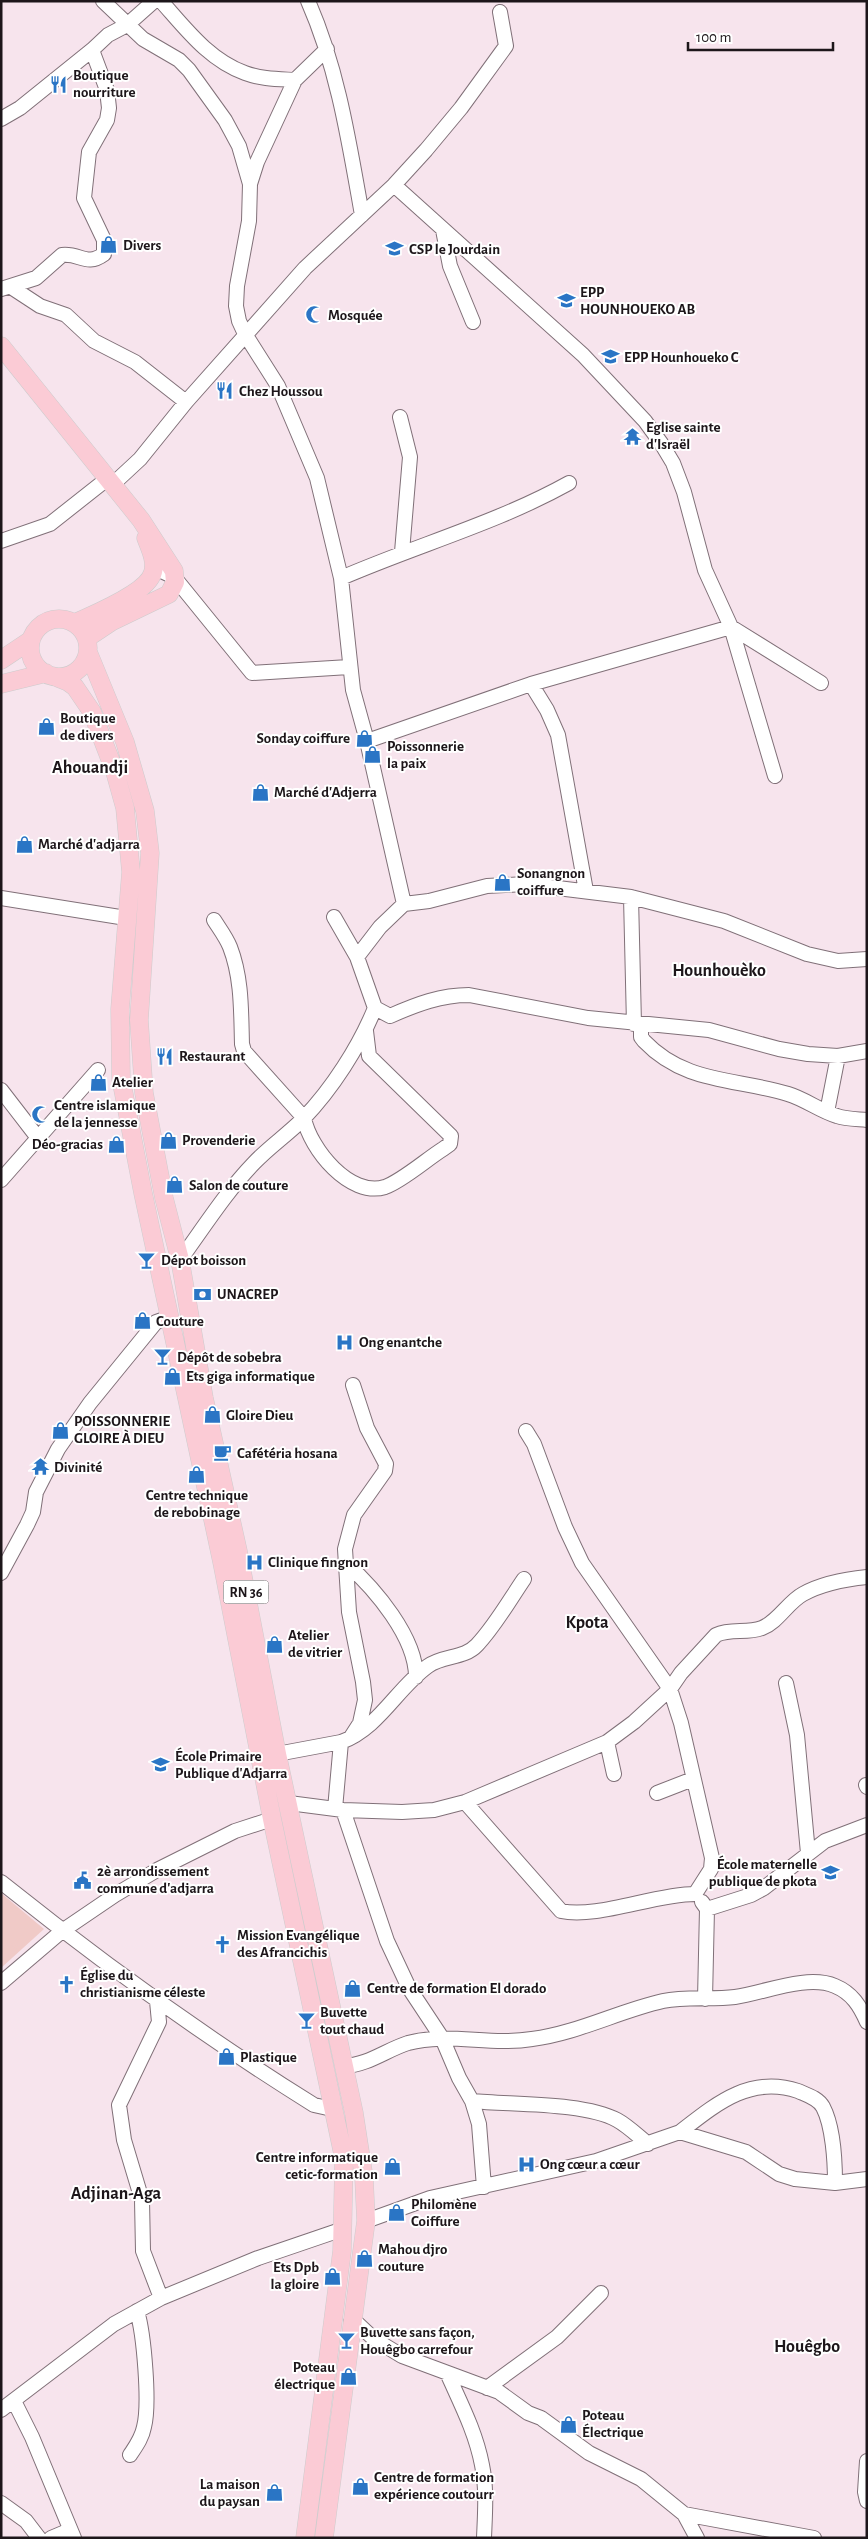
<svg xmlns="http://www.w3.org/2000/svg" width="868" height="2539" font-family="'Alegreya Sans',sans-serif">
<rect width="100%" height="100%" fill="#f7e4ed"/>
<path fill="#f0cac7" d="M1 1893 44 1929 1 1968Z"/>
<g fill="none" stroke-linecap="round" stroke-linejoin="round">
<defs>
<path id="minor" d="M103 1 143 39 179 60 189 70 225 120 239 146 250 184 249 221 237 286 236 306 239 321 245 334 278 386 317 478 341 578 353 690 367 741 404 904
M161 1C186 29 209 60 245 73 261 79 278 79 295 80
M308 1C338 69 349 142 362 215
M1 119 20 108 92 50 108 35 127 25 154 1
M250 184 257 162 295 80 327 49
M394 185 583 355 645 421 661 443 673 463 684 492 705 570 731 627 775 776
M443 230 450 266 473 322
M11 287 40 306 66 315 94 341 135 362 186 402
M1 289 36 278 62 255C81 253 86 267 104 254V240L84 198 89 152 107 120 109 108 107 90 92 50
M400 417 410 457 402 552
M112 485 140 459 186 402 305 268 394 185 426 150 461 108 506 46 500 12
M1 541 50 524 107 479
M153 567 174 577 252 673 349 667
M341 578C417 545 497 523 569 483
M531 684 547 710 558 735 586 891
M367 741 531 684 731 627 821 683
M631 897 634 1024
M1 898 126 918
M334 917 357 957 375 1008 390 1016C417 1004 441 995 469 995L588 1018 709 1030 779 1049 808 1054 838 1056 867 1051
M214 920C219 928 226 937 230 947 242 978 241 1011 242 1044L244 1051 304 1118C310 1149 350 1198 385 1187 402 1181 427 1159 443 1149L450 1144 451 1136 369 1056 366 1031
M357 957 380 927 404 904 429 901 487 886 525 884 631 897 724 921 807 954 838 961 867 959
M641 1025V1037L644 1041C685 1084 736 1078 788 1094 805 1099 820 1111 837 1116 846 1119 857 1119 867 1120
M1 1090 38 1138
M827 1112 838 1056
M1 1180 98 1070
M180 1260C204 1227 226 1192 254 1163 269 1147 287 1135 303 1119 332 1089 359 1047 375 1008
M526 1431 534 1444 565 1527 582 1563 670 1689 681 1723 712 1858 711 1869 695 1894
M346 1563C375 1589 416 1637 416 1677
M1 1573 27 1525 33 1512 36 1492 58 1449 90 1403 156 1322 170 1317
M786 1683 797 1735 808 1853
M351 1737 360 1723 365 1700 363 1682 349 1612 345 1549 354 1515 385 1471 386 1464 367 1428 353 1385
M607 1742 614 1774
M277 1754 341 1742C379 1728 397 1688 428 1666 443 1655 464 1659 477 1645 495 1626 509 1601 524 1579
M866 1785 867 1787
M657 1793 693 1779
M465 1802 561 1911C596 1919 655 1894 695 1894
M289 1803 343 1810 402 1812 434 1810 465 1802 607 1742 634 1722 670 1689 681 1673 716 1635C731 1628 747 1634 762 1628 778 1622 788 1602 803 1594 821 1584 847 1579 867 1577
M335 1809 341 1742
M343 1810 387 1941 409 1988 442 2038 459 2078 472 2101 479 2124 484 2187
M1 1882C101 1962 205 2037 314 2105L332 2109
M702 1902 707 1909 705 1999
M707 1909 751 1895 764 1888 825 1841 867 1825
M1 1983 62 1931 115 1895 157 1870 235 1831 272 1819
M157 2001 159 2022 119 2105 124 2140 142 2200 143 2251 161 2298
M344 2066C368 2065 386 2050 408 2043 448 2032 490 2046 532 2039 578 2033 619 2011 663 2001 686 1996 711 2000 735 1997 764 1993 807 1974 835 1986 852 1993 860 2006 867 2022
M472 2101C511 2105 584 2102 617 2120 628 2126 638 2136 648 2144
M680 2132C716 2104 750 2075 798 2091 807 2095 818 2098 823 2107 833 2126 835 2162 835 2183
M366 2221 430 2198 596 2161 680 2132 746 2152 779 2174 795 2179 835 2183 867 2179
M351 2322 358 2324 374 2339 402 2356 499 2392 528 2413 541 2418 589 2453 641 2479 684 2514 697 2538
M448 2375C461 2404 476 2433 482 2465 487 2489 485 2513 484 2538
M487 2388 557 2337 601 2293
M14 2401 32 2437 74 2538
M1 2410 114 2324 161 2298 258 2258 343 2229
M130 2455C136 2446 142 2438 144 2427 150 2404 144 2334 137 2311
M867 2461 865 2492 867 2501
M1 2503 26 2521 39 2538
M684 2514 814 2538
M51 2538 70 2530"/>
<path id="major" d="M1 346 141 520 174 571 175 582 169 594 111 622 87 638
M30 648a29 29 0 1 1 58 0a29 29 0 1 1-58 0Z
M75 623C94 614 148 593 153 572 156 560 150 549 146 538
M88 652 125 742 145 811 150 853 139 1020 144 1093 164 1198 180 1260 204 1398 238 1551 277 1754 354 2113 364 2178 366 2221 324 2538
M1 660 31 640
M53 676 68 682 75 687 92 712 115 772 125 808 131 872 120 1009 121 1079 143 1193 222 1562 272 1819 344 2159 342 2251 305 2538
M1 684 46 673"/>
</defs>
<use href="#minor" stroke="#807078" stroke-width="16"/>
<use href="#major" stroke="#cdcccd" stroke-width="19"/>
<use href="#minor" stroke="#fff" stroke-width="14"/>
<use href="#major" stroke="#fbcbd5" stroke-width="18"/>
</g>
<defs>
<symbol id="restaurant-bare" viewBox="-9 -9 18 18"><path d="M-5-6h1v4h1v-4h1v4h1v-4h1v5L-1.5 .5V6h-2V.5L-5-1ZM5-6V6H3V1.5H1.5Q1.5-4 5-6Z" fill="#2a75c5" stroke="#fff" stroke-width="2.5" paint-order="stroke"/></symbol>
<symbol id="shop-bare" viewBox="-9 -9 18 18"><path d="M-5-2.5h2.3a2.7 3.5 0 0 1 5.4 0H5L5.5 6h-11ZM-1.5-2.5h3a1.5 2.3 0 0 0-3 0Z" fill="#2a75c5" stroke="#fff" stroke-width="2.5" paint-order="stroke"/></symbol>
<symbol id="school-bare" viewBox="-9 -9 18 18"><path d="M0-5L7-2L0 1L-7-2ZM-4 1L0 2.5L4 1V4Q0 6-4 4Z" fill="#2a75c5" stroke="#fff" stroke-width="2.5" paint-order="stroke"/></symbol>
<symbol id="mosque-bare" viewBox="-9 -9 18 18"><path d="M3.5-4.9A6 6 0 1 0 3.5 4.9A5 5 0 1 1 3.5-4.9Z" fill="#2a75c5" stroke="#fff" stroke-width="2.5" paint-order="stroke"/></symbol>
<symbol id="temple-bare" viewBox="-9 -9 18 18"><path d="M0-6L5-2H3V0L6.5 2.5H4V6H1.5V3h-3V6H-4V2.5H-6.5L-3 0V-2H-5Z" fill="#2a75c5" stroke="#fff" stroke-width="2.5" paint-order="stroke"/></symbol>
<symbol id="bar-bare" viewBox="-9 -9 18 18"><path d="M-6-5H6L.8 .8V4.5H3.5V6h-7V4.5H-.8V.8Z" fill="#2a75c5" stroke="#fff" stroke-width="2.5" paint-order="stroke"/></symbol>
<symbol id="bank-bare" viewBox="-9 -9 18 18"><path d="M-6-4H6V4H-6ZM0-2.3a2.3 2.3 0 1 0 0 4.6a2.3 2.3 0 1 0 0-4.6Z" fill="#2a75c5" stroke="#fff" stroke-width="2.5" paint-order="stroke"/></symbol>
<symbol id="hospital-bare" viewBox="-9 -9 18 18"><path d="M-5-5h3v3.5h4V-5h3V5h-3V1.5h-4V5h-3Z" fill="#2a75c5" stroke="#fff" stroke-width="2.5" paint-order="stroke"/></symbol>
<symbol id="cafe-bare" viewBox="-9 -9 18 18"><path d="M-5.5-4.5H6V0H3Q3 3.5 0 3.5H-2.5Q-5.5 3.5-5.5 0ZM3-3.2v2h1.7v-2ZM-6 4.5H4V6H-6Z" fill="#2a75c5" stroke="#fff" stroke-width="2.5" paint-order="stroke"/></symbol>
<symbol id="civic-bare" viewBox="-9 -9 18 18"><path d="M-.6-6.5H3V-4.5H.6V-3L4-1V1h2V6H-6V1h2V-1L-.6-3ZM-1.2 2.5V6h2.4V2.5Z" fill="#2a75c5" stroke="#fff" stroke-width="2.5" paint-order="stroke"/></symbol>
<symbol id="church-bare" viewBox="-9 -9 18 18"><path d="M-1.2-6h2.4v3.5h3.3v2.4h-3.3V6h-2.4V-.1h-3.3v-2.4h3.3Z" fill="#2a75c5" stroke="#fff" stroke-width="2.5" paint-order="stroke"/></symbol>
</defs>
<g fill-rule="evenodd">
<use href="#restaurant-bare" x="46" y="72" width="25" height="25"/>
<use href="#shop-bare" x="96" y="232" width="25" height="25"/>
<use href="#school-bare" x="382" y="236" width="25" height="25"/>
<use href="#school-bare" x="554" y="288" width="25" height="25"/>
<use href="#mosque-bare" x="302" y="302" width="25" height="25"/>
<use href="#school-bare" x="598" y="344" width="25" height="25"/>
<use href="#restaurant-bare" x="212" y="378" width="25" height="25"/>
<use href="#temple-bare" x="620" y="424" width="25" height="25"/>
<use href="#shop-bare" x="34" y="714" width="25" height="25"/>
<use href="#shop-bare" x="352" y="726" width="25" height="25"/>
<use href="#shop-bare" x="360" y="742" width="25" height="25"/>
<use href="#shop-bare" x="248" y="780" width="25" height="25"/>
<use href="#shop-bare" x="12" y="832" width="25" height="25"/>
<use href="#shop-bare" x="490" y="870" width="25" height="25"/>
<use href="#restaurant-bare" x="152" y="1044" width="25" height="25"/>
<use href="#shop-bare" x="86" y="1070" width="25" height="25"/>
<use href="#mosque-bare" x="28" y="1102" width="25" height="25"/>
<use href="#shop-bare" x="156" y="1128" width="25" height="25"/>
<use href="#shop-bare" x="104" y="1132" width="25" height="25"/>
<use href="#shop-bare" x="162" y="1172" width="25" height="25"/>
<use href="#bar-bare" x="134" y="1248" width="25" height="25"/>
<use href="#bank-bare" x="190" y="1282" width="25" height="25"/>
<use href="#shop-bare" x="130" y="1308" width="25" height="25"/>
<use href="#hospital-bare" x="332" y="1330" width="25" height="25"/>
<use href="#bar-bare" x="150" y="1344" width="25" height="25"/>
<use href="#shop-bare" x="160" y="1364" width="25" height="25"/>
<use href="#shop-bare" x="200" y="1402" width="25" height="25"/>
<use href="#shop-bare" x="48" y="1418" width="25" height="25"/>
<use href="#cafe-bare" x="210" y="1440" width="25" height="25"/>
<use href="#temple-bare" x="28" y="1454" width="25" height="25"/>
<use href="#shop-bare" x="184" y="1462" width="25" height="25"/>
<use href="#hospital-bare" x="242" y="1550" width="25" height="25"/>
<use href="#shop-bare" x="262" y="1632" width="25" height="25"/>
<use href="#school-bare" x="148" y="1752" width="25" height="25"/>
<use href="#school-bare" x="818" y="1860" width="25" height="25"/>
<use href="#civic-bare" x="70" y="1868" width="25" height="25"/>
<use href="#church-bare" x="210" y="1932" width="25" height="25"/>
<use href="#church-bare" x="54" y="1972" width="25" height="25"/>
<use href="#shop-bare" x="340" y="1976" width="25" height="25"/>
<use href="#bar-bare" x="294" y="2008" width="25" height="25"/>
<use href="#shop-bare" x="214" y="2044" width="25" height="25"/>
<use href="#hospital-bare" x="514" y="2152" width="25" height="25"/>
<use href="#shop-bare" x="380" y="2154" width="25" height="25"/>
<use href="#shop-bare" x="384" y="2200" width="25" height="25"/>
<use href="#shop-bare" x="352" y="2246" width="25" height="25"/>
<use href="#shop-bare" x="320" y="2264" width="25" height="25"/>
<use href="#bar-bare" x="334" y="2328" width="25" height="25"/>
<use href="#shop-bare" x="336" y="2364" width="25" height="25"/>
<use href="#shop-bare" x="556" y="2412" width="25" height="25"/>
<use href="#shop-bare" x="348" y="2474" width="25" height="25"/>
<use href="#shop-bare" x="262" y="2480" width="25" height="25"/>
</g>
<g text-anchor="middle" stroke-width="4" stroke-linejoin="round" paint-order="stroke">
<rect fill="#fff" stroke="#615c5f" stroke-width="1" x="223.5" y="1580.5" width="45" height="23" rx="4"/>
<g font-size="14" font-weight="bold" fill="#1d161a">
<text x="246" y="1597">RN 36</text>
</g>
<g font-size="15" font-weight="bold" fill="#1d161a" stroke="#fff" text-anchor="start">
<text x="73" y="80">Boutique<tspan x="73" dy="17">nourriture</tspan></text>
<text x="123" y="250">Divers</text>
<text x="409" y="254">CSP le Jourdain</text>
<text x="580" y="297">EPP<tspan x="580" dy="17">HOUNHOUEKO AB</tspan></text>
<text x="328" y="320">Mosquée</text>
<text x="624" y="362">EPP Hounhoueko C</text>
<text x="239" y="396">Chez Houssou</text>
<text x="646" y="432">Eglise sainte<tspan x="646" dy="17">d'Israël</tspan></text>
<text x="60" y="723">Boutique<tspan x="60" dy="17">de divers</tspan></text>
<text x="350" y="743" text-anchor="end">Sonday coiffure</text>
<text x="387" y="751">Poissonnerie<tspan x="387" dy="17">la paix</tspan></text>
<text x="274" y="797">Marché d'Adjerra</text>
<text x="38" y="849">Marché d'adjarra</text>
<text x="517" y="878">Sonangnon<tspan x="517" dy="17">coiffure</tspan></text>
<text x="179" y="1061">Restaurant</text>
<text x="112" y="1087">Atelier</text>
<text x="54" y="1110">Centre islamique<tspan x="54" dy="17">de la jennesse</tspan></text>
<text x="182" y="1145">Provenderie</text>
<text x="103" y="1149" text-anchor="end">Déo-gracias</text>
<text x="189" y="1190">Salon de couture</text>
<text x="161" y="1265">Dépot boisson</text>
<text x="217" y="1299">UNACREP</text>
<text x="156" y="1326">Couture</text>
<text x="359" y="1347">Ong enantche</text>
<text x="177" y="1362">Dépôt de sobebra</text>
<text x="186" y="1381">Ets giga informatique</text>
<text x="226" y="1420">Gloire Dieu</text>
<text x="74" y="1426">POISSONNERIE<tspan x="74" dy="17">GLOIRE À DIEU</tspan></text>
<text x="237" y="1458">Cafétéria hosana</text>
<text x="54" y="1472">Divinité</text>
<text x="197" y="1500" text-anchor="middle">Centre technique<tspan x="197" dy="17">de rebobinage</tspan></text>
<text x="268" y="1567">Clinique fingnon</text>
<text x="288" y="1640">Atelier<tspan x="288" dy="17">de vitrier</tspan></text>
<text x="175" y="1761">École Primaire<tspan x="175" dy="17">Publique d'Adjarra</tspan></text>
<text x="817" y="1869" text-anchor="end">École maternelle<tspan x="817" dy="17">publique de pkota</tspan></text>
<text x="97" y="1876">2è arrondissement<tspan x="97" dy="17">commune d'adjarra</tspan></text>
<text x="237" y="1940">Mission Evangélique<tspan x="237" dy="17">des Afrancichis</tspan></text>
<text x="80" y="1980">Église du<tspan x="80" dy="17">christianisme céleste</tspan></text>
<text x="367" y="1993">Centre de formation El dorado</text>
<text x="320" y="2017">Buvette<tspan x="320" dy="17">tout chaud</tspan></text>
<text x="240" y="2062">Plastique</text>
<text x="378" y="2162" text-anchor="end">Centre informatique<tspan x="378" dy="17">cetic-formation</tspan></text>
<text x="540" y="2169">Ong cœur a cœur</text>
<text x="411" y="2209">Philomène<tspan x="411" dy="17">Coiffure</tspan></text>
<text x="378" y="2254">Mahou djro<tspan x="378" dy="17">couture</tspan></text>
<text x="319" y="2272" text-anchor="end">Ets Dpb<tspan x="319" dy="17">la gloire</tspan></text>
<text x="360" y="2337">Buvette sans façon,<tspan x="360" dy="17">Houêgbo carrefour</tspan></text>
<text x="335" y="2372" text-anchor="end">Poteau<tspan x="335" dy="17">électrique</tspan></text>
<text x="582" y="2420">Poteau<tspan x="582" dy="17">Électrique</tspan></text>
<text x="374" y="2482">Centre de formation<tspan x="374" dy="17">expérience coutourr</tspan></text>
<text x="260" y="2489" text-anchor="end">La maison<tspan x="260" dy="17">du paysan</tspan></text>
</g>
<g font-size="18" font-weight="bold" fill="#1d161a" stroke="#fff">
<text x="90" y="773">Ahouandji</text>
<text x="719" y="976">Hounhouèko</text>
<text x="587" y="1628">Kpota</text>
<text x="116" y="2199">Adjinan-Aga</text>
<text x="807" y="2352">Houêgbo</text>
</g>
</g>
<rect width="868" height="2539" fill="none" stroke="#1d161a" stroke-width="5"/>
<path d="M688 42v8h145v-8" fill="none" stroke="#1d161a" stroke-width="2.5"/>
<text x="696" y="42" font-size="15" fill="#1d161a" stroke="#ffffff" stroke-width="4" paint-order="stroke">100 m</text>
</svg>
